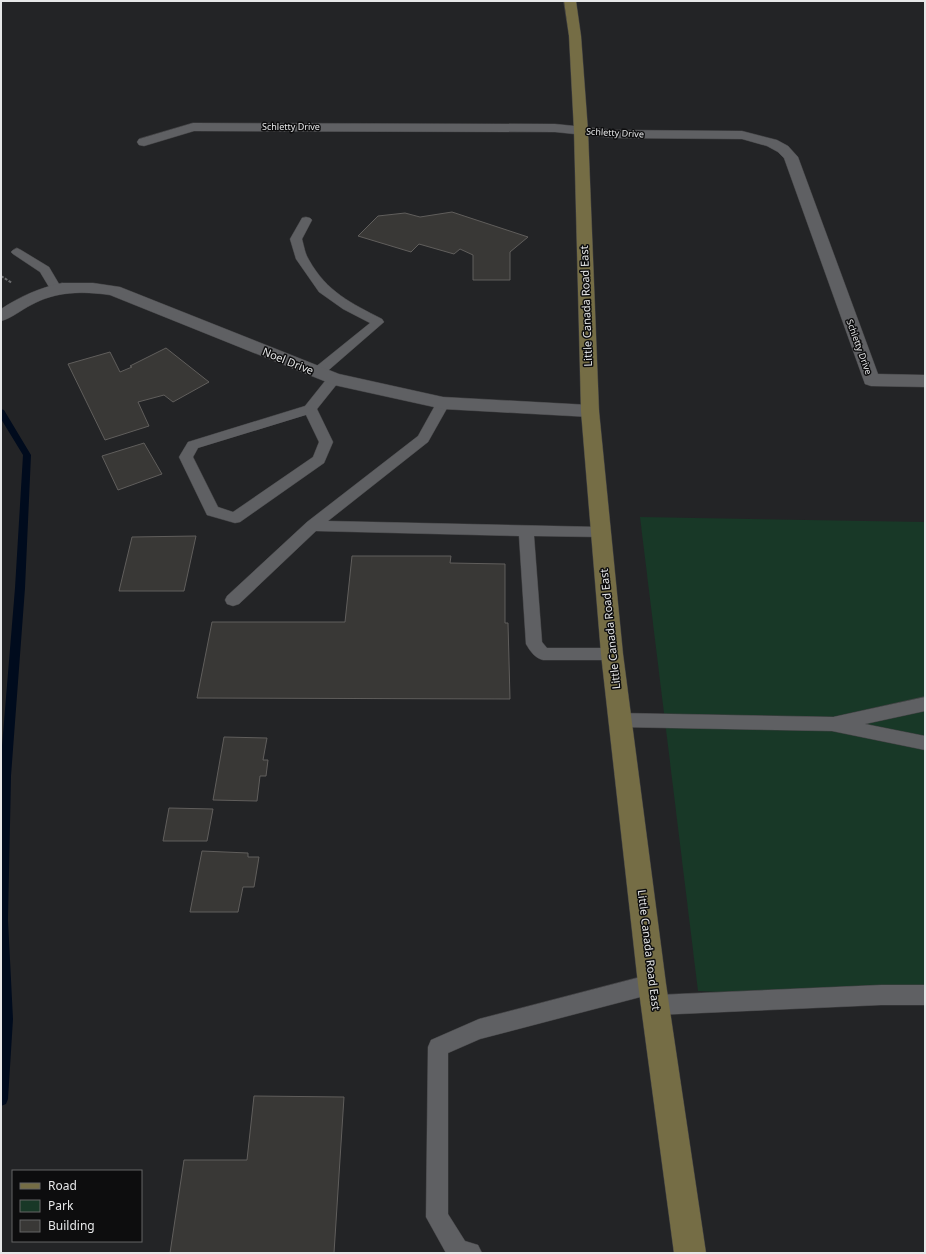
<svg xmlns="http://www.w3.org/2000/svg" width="926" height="1254" font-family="'Noto Sans',sans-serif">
<rect width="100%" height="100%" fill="#232426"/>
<path fill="#183827" d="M640 517 925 522V1001L698 991Z"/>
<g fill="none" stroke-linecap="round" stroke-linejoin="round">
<path fill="#000b1d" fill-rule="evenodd" d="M1 409 4 410 31 455 25 588 11 776 8 920 13 1019 8 1099 6 1104 1 1106V758L15 588 23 455 1 419Z"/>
</g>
<path fill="#393836" stroke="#605e5c" d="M452 212 528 237 510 252V280H473V255L460 249 454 254 419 244 411 252 358 236 378 216 405 213 420 217Z
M166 348 209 382 173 402 164 395 138 402 149 426 105 440 68 364 110 352 120 372 132 367 130 366Z
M144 443 162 474 118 490 102 456Z
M196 536 184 591H119L132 537Z
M352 556H451L450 563 505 564V623H508L510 699 197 698 212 622H345Z
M224 737 267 738 263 760H268L266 776H260L257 801 213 800Z
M169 808 213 809 207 841H163Z
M202 851 248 853V857H259L254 887H243L238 912H190Z
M254 1096 344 1097 334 1253H170L184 1160H247Z"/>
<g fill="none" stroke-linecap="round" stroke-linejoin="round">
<defs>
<path id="lane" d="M306 217 310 218 312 220 302 239C304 246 305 254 309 260 327 292 351 303 382 319L384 322 323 375 318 376 313 375 311 372 313 369 370 323 343 309 319 292 296 259 290 239 302 218Z
M17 248 21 250 49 267 62 289 60 292H52L40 272 13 254 11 252 13 250Z
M334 375 339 376 341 379 317 409 333 442 324 463 240 522 235 523 207 515 179 457 188 442 305 406 329 376ZM306 415 319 442 313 457 233 512 218 507 193 457 198 448Z
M443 399 448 400 450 403 428 442 328 521 600 527 605 528 607 532 605 536 600 537 534 536 542 642 547 648H612L618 650 620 654 618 658 612 660H543C535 658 530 651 526 644L519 536 316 531 239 604 233 606 227 604 225 600 227 596 307 522 418 436 438 400Z
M925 697V711L865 724 925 736V750L832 731 619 727 613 725 610 720 613 715 619 713 833 717Z
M652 974 659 977 662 984 659 991 652 994 480 1039 448 1053V1214L465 1241 478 1245 482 1253H446L426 1217 428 1047 431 1040 479 1019Z
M881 985H925V1005H881L656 1015 649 1012 646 1005 649 998 656 995Z"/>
<path id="street" d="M193 123 555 124 614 130 742 131 777 140 788 146 798 157 878 374 925 375V387L871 386 865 384 784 158 778 152 767 146 742 139 614 138 555 132 194 131 144 146 139 145 137 142 139 139Z
M62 283H93L120 287 339 374 443 397 590 405 597 407 599 411 597 415 590 417 443 409 334 385 110 295C83 291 56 291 31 305 21 310 12 318 1 321V309C21 296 39 288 62 283Z"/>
<path id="secondary" d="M564 1H576L581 36 588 131 599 411 623 654 666 984 706 1253H674L638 984 601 654 581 411 574 131 569 36Z"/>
</defs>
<use href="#lane" stroke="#414143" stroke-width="1"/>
<use href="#street" stroke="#414143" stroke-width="1"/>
<use href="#secondary" stroke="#414143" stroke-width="1"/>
<path stroke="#696a6c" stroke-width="2" stroke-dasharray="3 1.5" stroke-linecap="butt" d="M1 276 12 283"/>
<use href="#lane" fill="#5f6063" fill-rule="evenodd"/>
<use href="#street" fill="#5f6063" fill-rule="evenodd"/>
<use href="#secondary" fill="#756d45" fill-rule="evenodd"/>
</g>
<g text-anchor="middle" stroke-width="3" stroke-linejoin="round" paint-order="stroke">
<g font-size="9" fill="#e6e7e8" stroke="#0d0d0e">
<text x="291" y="130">Schletty Drive</text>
<text transform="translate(615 133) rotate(3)" y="3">Schletty Drive</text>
<text transform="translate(859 347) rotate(70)" y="3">Schletty Drive</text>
</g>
<g font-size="11" fill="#e6e7e8" stroke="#0d0d0e">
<text transform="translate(586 306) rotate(-92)" y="4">Little Canada Road East</text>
<text transform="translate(288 361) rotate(22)" y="4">Noel Drive</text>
<text transform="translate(610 629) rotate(-96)" y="4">Little Canada Road East</text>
<text transform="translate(649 950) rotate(83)" y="4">Little Canada Road East</text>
</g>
</g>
<rect width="926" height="1254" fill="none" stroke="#e6e7e8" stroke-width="4"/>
<rect x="12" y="1170" width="130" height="72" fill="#0d0d0e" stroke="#646465"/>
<rect x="20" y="1183" width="20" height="6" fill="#756d45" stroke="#646465"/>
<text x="48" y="1190" font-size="12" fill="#e6e7e8">Road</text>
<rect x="20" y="1200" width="20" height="12" fill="#183827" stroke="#646465"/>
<text x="48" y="1210" font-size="12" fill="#e6e7e8">Park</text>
<rect x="20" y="1220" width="20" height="12" fill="#393836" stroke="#646465"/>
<text x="48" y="1230" font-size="12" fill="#e6e7e8">Building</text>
</svg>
